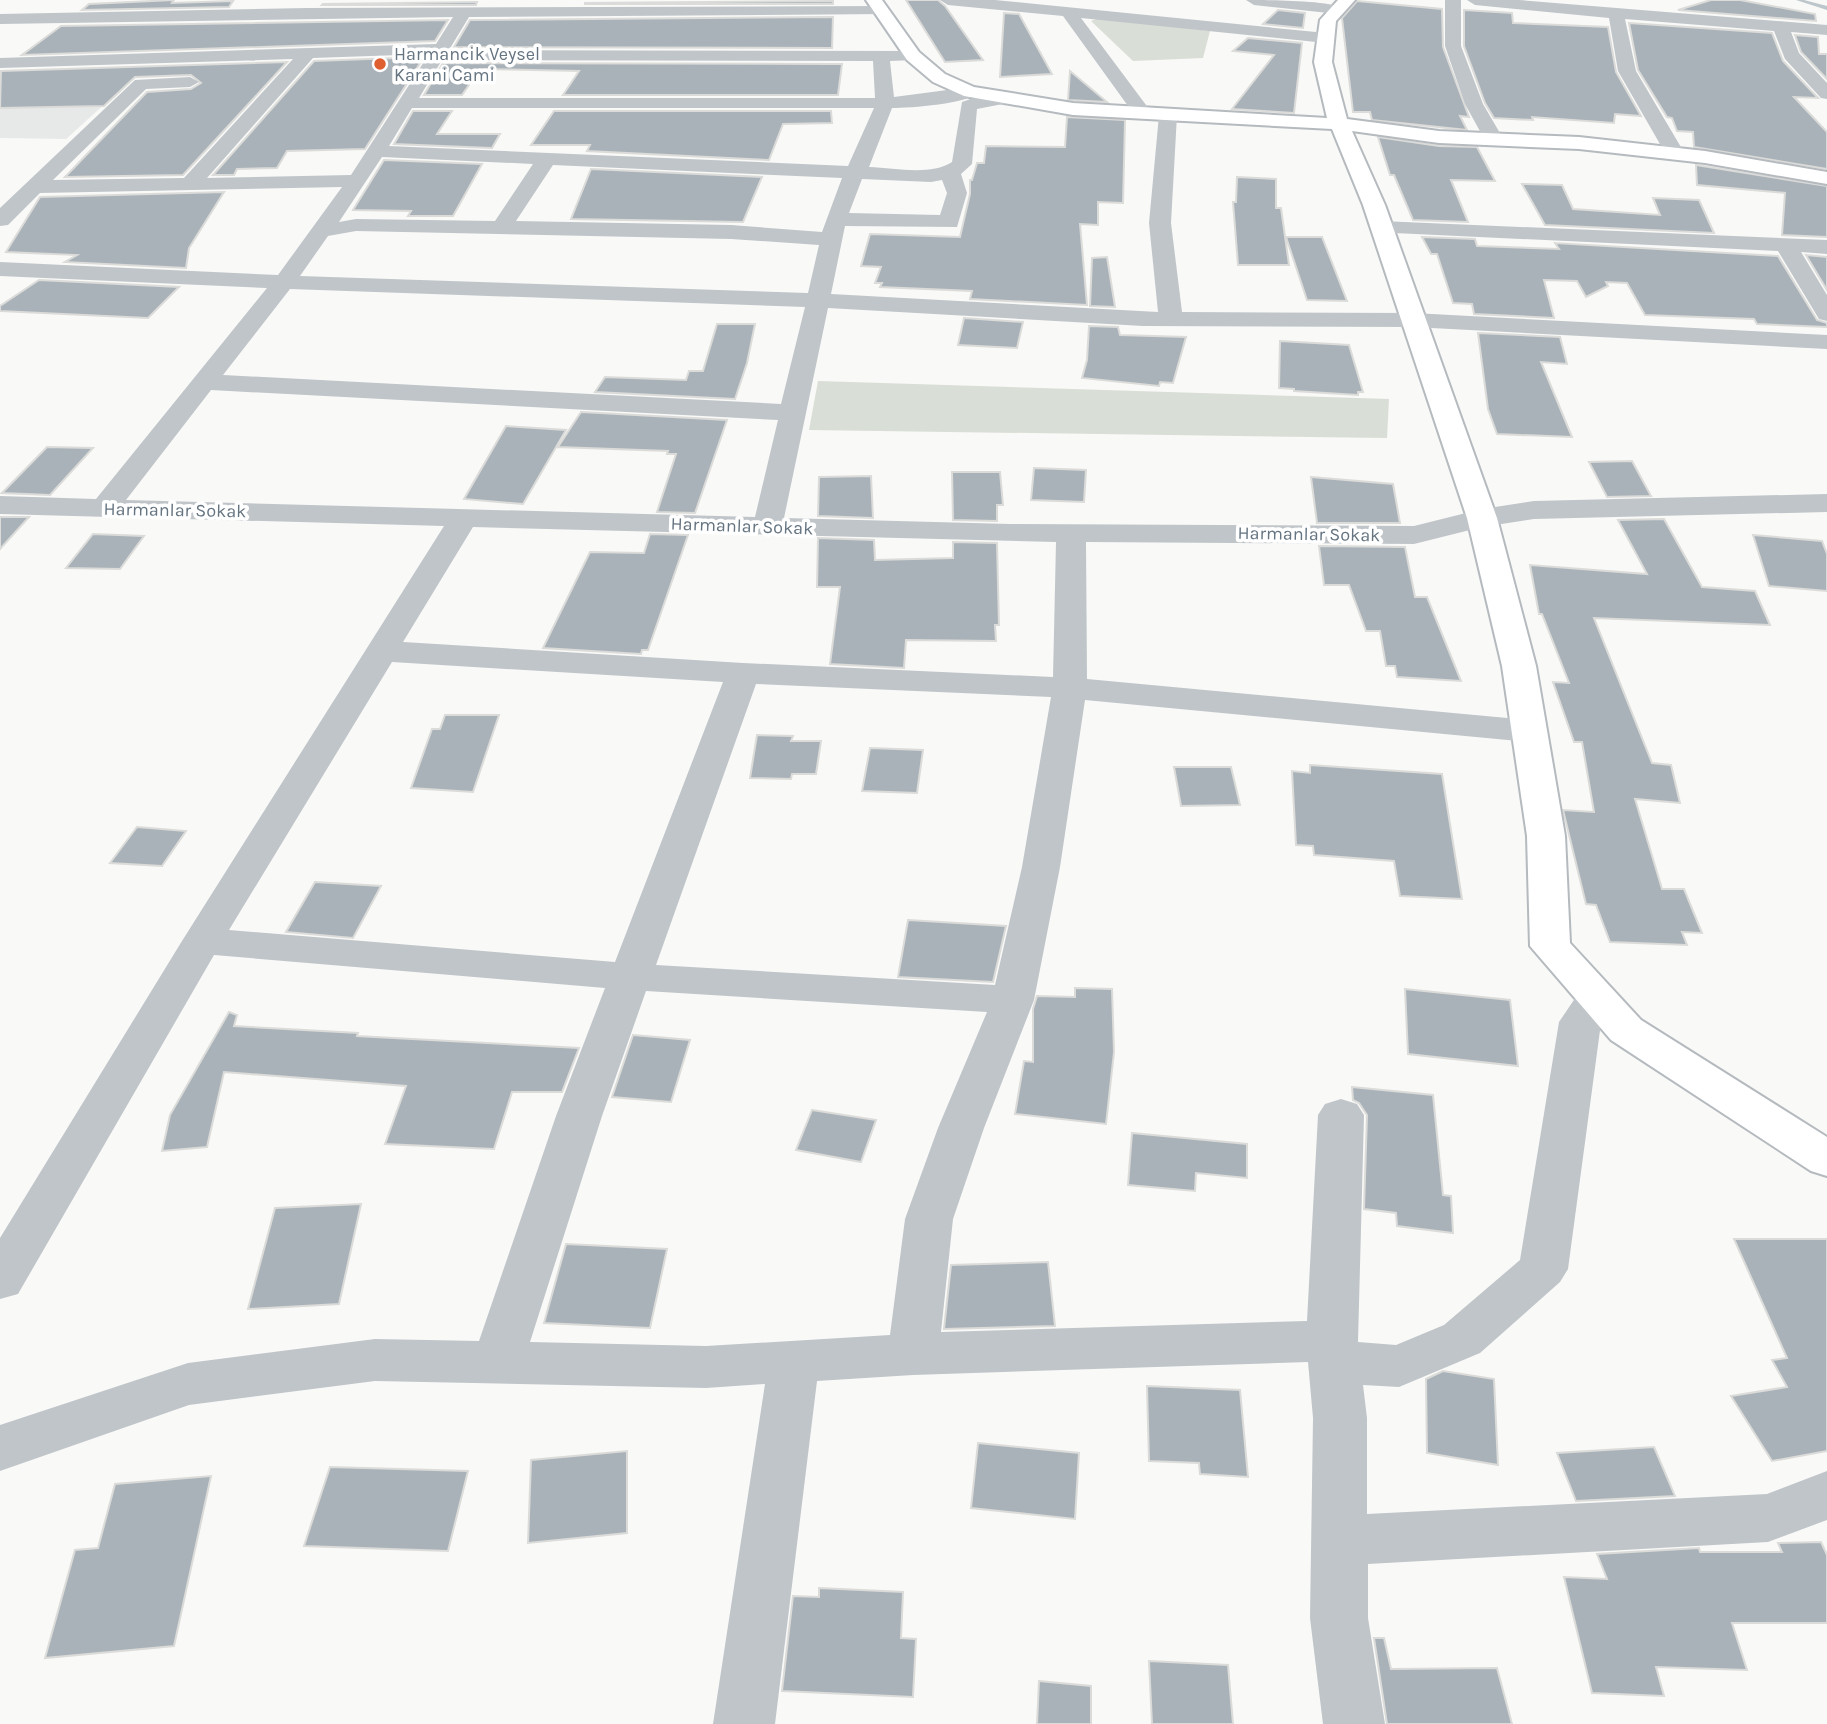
<svg xmlns="http://www.w3.org/2000/svg" width="1827" height="1724" font-family="Karla,sans-serif">
<rect width="100%" height="100%" fill="#f9f9f7"/>
<path fill="#e7e8e8" d="M130 81 66 139 0 138V83Z"/>
<path fill="#d9ded6" d="M1099 18 1210 31 1203 58 1133 61 1091 21Z
M818 381 1389 399 1387 438 809 430Z"/>
<g fill="none" stroke-linecap="round" stroke-linejoin="round">
<path fill="#bcc6cb" fill-rule="evenodd" d="M1796 0H1804L1827 6V10Z"/>
</g>
<path fill="#a9b2b8" stroke="#dbdbd9" stroke-width="2" d="M174 0 172 3 233 1 229 7 82 10 89 4Z
M906 0H938L945 6 983 60 945 62Z
M1711 0H1740L1815 14 1816 21 1678 10Z
M833 1V4H585V3Z
M1357 1 1442 9 1443 47 1469 117 1460 116 1467 130 1372 120 1370 112H1353L1342 18Z
M477 2 476 5H322L323 4Z
M1278 10 1305 13 1303 28 1263 24Z
M1464 10 1512 13 1513 23 1608 27 1616 72 1641 116 1615 114 1614 123 1532 117 1533 120 1494 118 1485 103 1464 46Z
M1004 13 1019 14 1052 74 1000 77Z
M833 17 832 48 454 47 470 20Z
M448 20 435 41 22 55 61 26Z
M1629 23 1772 33 1783 61 1818 98 1794 97 1827 132V169L1694 147 1693 132 1677 131 1672 118 1667 117 1638 70Z
M1795 35 1818 37 1819 54H1827V79L1801 52Z
M1248 38 1302 43 1294 113 1232 109 1274 55 1233 51Z
M424 57 365 149 287 151 277 168 237 169 234 175H213L314 61Z
M287 62 183 175 65 177 147 92 191 89 201 83 191 75 135 77 104 106 0 108 1 71Z
M443 63 831 64H842L838 95H563L579 71 480 69 462 95H424Z
M1070 71 1107 102 1068 100Z
M413 111H452L437 134H500L492 148 394 144Z
M554 111H831L832 123 783 124 769 160 587 151 590 145H531Z
M1067 117 1125 120 1123 203 1098 202V225L1080 224 1087 305 970 299 972 291 880 287 882 283H875L881 267 861 266 870 234 960 237 970 194V180H972L977 163H984L986 146 1065 147Z
M1378 137 1439 146 1477 147 1495 181 1451 180 1468 222 1413 220 1394 175H1390Z
M384 160 482 164 453 216H408L411 211 353 210Z
M1696 165 1827 186V237L1782 235 1785 193 1697 185Z
M591 169 762 177 743 222 571 219Z
M1237 177 1276 179V208H1281L1289 265H1238L1233 202H1236Z
M1522 184 1562 185 1573 209 1660 215 1653 198 1699 200 1714 233 1545 225Z
M224 192 189 248 186 268 65 262 77 255 6 252 40 197Z
M1286 237H1322L1347 301 1307 300Z
M1422 237 1475 239 1477 246 1559 249 1555 243 1778 256 1817 320 1827 323V327L1757 324 1754 319 1645 315 1627 283 1606 282 1608 286 1586 297 1577 281 1544 280 1554 318 1474 314 1472 304 1453 303 1437 254H1431Z
M1806 255 1827 257V290Z
M1107 257 1115 307 1090 306 1092 258Z
M39 280 179 287 148 318 0 311V306Z
M964 318 1023 322 1017 348 958 345Z
M717 324H755L747 363 735 399 595 392 605 377 686 380 689 371H703Z
M1089 326 1118 327 1120 335 1186 337 1173 383 1160 382 1159 386 1082 378 1087 360Z
M1478 333 1560 337 1567 364 1541 362 1572 437 1497 434 1488 409Z
M1280 341 1349 345 1363 392H1358V395L1294 391V389L1279 388Z
M581 412 727 420 695 513 657 512 676 454H667L668 451 558 447Z
M506 426 566 430 523 504 464 499Z
M47 447 93 448 50 495 2 493Z
M1632 461 1651 496 1607 497 1589 462Z
M1034 468 1086 470 1084 502 1031 500Z
M952 472H1000L1003 505H997V521L953 520Z
M871 476 873 518 818 516 819 477Z
M1311 477 1393 484 1400 523H1317Z
M0 517H29L0 549Z
M1664 519 1702 587 1755 591 1770 625 1594 618 1652 763 1671 765 1680 803 1635 799 1662 889H1684L1702 933 1682 932 1687 945 1610 942 1596 905 1586 904 1563 810 1594 812 1582 742H1574L1553 682 1569 683 1542 614H1539L1530 565 1647 574 1618 520Z
M93 534 144 536 120 569 66 568Z
M650 534 688 535 648 650H642L641 654 543 648 590 552 644 553Z
M1753 535 1822 541 1827 554V591L1769 586Z
M818 538 874 540 875 560 953 558V542L997 543 999 625H995L996 641 906 640 904 668 830 664 840 587H817Z
M1319 546 1405 547 1415 597H1427L1461 681 1397 677 1395 666H1386L1380 631H1366L1349 585H1324Z
M445 715H499L473 792 411 788 432 729H440Z
M757 735 793 736 791 741H821L816 774H792L791 779 750 778Z
M870 748 923 750 917 793 862 791Z
M1310 765 1442 774 1462 899 1400 896 1394 861 1314 855 1313 846 1296 845 1292 771 1310 773Z
M1174 767H1231L1240 805 1181 806Z
M137 827 186 831 162 866 110 863Z
M315 882 381 886 353 938 286 932Z
M908 920 1006 926 993 982 898 977Z
M1075 988 1112 989 1114 1052 1106 1124 1015 1114 1024 1061 1033 1062V1009L1037 996 1075 997Z
M1405 989 1510 1000 1518 1066 1408 1054Z
M229 1012 237 1015 234 1026 358 1033 357 1036 579 1048 562 1092H512L494 1149 385 1144 406 1086 224 1072 207 1147 162 1151 170 1115Z
M633 1035 690 1040 671 1102 612 1097Z
M1352 1087 1433 1095 1443 1195 1451 1196 1453 1233 1397 1226 1396 1213 1364 1209 1367 1115 1359 1103 1353 1100Z
M812 1110 876 1120 861 1162 796 1150Z
M1132 1133 1247 1144V1178L1196 1173 1195 1191 1128 1185Z
M361 1204 339 1304 248 1309 275 1208Z
M1734 1239H1827V1451L1772 1461 1731 1396 1787 1387 1772 1360 1787 1358Z
M566 1244 667 1249 650 1328 544 1323Z
M1048 1262 1055 1326 944 1329 951 1265Z
M1443 1371 1494 1379 1498 1465 1427 1453 1426 1379Z
M1147 1386 1240 1390 1248 1477 1200 1474 1199 1463 1149 1461Z
M978 1443 1079 1453 1075 1519 971 1508Z
M1654 1447 1675 1496 1576 1501 1557 1453Z
M627 1451V1533L528 1543 531 1460Z
M330 1467 468 1471 448 1551 304 1546Z
M211 1476 174 1646 45 1658 75 1550 98 1548 115 1484Z
M1821 1542 1827 1555V1623H1732L1747 1670 1656 1667 1664 1696 1592 1693 1564 1577 1607 1579 1597 1554 1699 1548 1700 1552H1782L1778 1543Z
M819 1588 903 1592 901 1638 916 1639 913 1697 782 1691 793 1596 819 1597Z
M1374 1638H1384L1391 1669 1497 1668 1512 1724H1387Z
M1149 1661 1228 1665 1233 1724H1152Z
M1039 1681 1091 1686V1724H1037Z"/>
<g fill="none" stroke-linecap="round" stroke-linejoin="round">
<defs>
<path id="secondary" d="M866 0H882L919 52 945 74 974 87 1073 103 1327 118 1314 62 1320 20 1338 0H1355L1336 21 1332 62 1347 119 1439 131 1579 137 1705 151 1827 172V184L1705 163 1579 149 1439 143 1352 131 1385 205 1497 518 1536 666 1565 836 1570 943 1641 1020 1827 1137V1176L1811 1171 1611 1040 1530 946 1527 836 1502 666 1467 518 1363 205 1332 129 1073 115 964 96 933 82 907 60Z"/>
</defs>
<use href="#secondary" stroke="#b5babf" stroke-width="4"/>
<path fill="#c0c5c9" fill-rule="evenodd" d="M940 0H995L1326 33 1334 38 1326 43 1081 18 1152 113 1143 119 1136 117 1063 16 948 5Z
M1246 0C1267 0 1332 0 1346 9L1338 14 1254 5Z
M1445 0H1461V46L1483 104 1504 140 1501 144H1487L1465 104 1445 46Z
M1467 0H1519L1827 25V35L1791 32 1799 53 1827 83V99L1821 98 1785 59 1774 31 1625 19 1636 71 1685 154 1675 160 1668 158 1618 71 1609 18 1475 5Z
M881 6 889 11 887 14 469 17 449 50 908 51 914 52 917 56 914 60 890 61 894 97 970 87 976 88 979 92C969 104 910 108 892 108L869 167C896 168 930 176 952 162L962 102 979 96 1013 94 1016 98 1013 102 977 109 972 164 961 174 967 193 957 227 845 226 831 294 1158 312 1149 223 1159 115 1168 109 1177 115 1171 223 1182 312 1413 313 1827 335V349L1413 327 1143 326 828 308 784 518 1010 524 1414 526 1482 509 1534 501 1827 494V512L1534 519 1482 527 1414 544 1086 542 1087 679 1529 720 1541 724 1547 731 1541 738 1529 742 1085 700 1060 867 1034 1000 984 1128 953 1219 941 1332 1307 1321 1318 1115 1325 1104 1341 1099 1357 1104 1364 1115 1358 1342 1396 1345 1444 1325 1520 1260 1559 1022 1582 988 1597 984 1612 988 1618 998 1601 1023 1568 1269 1560 1282 1480 1353 1399 1387 1363 1385 1367 1418V1514L1767 1494 1827 1471V1520L1768 1542 1368 1564V1618L1385 1724H1323L1310 1618 1313 1418 1308 1362 913 1375 817 1381 775 1724H713L765 1384 706 1388 375 1381 189 1405 0 1471V1425L188 1363 375 1339 479 1341 556 1116 605 988 214 955 18 1294 0 1299V1238L182 941 444 526 0 514V496L96 499 267 288 0 276V262L278 275 342 187 40 193 8 225 0 226V208L135 80 190 77 199 82 190 87 146 89 53 180 184 178 293 59 0 68V58L436 44 453 17 0 24V14L307 8ZM429 54 351 175 207 178 313 58ZM442 60 873 61 875 98H419ZM412 108H874L848 166 389 146ZM382 157 533 164 495 221 356 219 339 222ZM553 165 842 178 822 232 731 225 516 221ZM862 179 931 182 942 180 947 193 940 215 849 213ZM356 231 731 239 819 245 808 293 300 276 328 236ZM290 289 805 307 781 404 223 375ZM211 390 778 420 755 517 126 500ZM473 527 1056 542 1053 677 743 663 403 642ZM392 662 723 682 615 962 229 930ZM756 684 1051 697 1022 867 995 985 656 965ZM646 991 987 1012 938 1128 905 1219 890 1335 706 1346 530 1342 602 1116Z
M1381 221 1827 240V254L1801 252 1827 295V321L1819 319 1778 251 1373 232 1370 227 1373 222Z"/>
<use href="#secondary" fill="#fff" fill-rule="evenodd"/>
</g>
<circle fill="#e05f30" stroke="#fff" stroke-width="2.5" cx="380" cy="64" r="7"/>
<g text-anchor="middle" stroke-width="7" stroke-linejoin="round" paint-order="stroke">
<g font-size="18" fill="#657481" stroke="#fff" text-anchor="start">
<text x="394" y="60">Harmancik Veysel<tspan x="394" dy="21">Karani Cami</tspan></text>
</g>
<g font-size="18" fill="#657481" stroke="#fff">
<text transform="translate(175 510) rotate(1)" y="6">Harmanlar Sokak</text>
<text transform="translate(742 526) rotate(2)" y="6">Harmanlar Sokak</text>
<text transform="translate(1309 534) rotate(1)" y="6">Harmanlar Sokak</text>
</g>
</g>
</svg>
